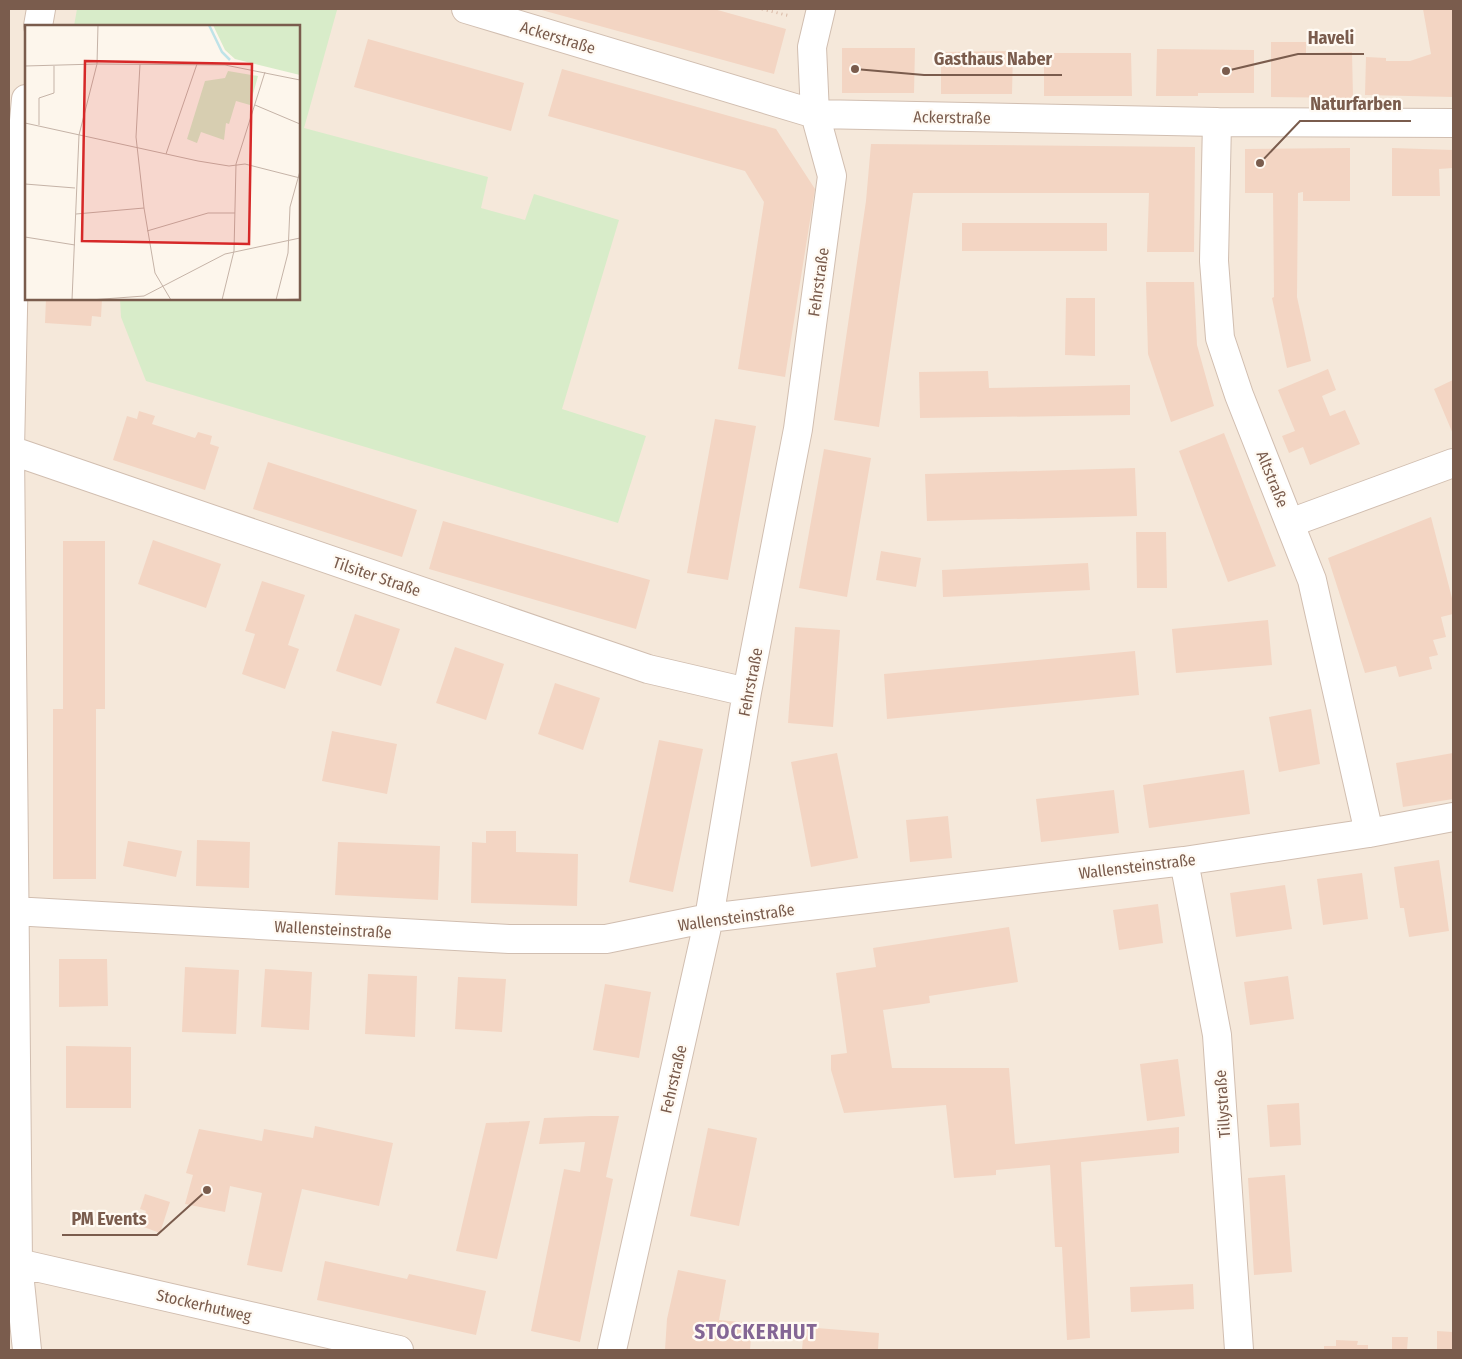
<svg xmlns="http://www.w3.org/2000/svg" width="1462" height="1359" font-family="'Fira Sans Condensed',sans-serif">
<rect width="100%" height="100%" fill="#fdf6ec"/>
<path fill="#f5e8da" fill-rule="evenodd" d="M9 9H1453V1350H9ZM26 26H299V299H26Z"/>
<path fill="#d8ecc9" d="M77 9 337 10 304 128 488 177 481 208 525 220 534 194 619 220 562 409 646 436 618 523 146 381 121 317 120 299H299V26H74Z"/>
<path fill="#f3d5c3" d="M538 9H714L786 29 774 74Z
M1423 9H1453V97L1365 95 1366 57 1386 58V61H1410L1431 54Z
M368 39 524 83 511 131 354 87Z
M1271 42H1306V53L1352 52 1353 98 1271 97Z
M842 48H915L914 93H842Z
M1157 49 1254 50V93H1198V96H1156Z
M1013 51 1012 94H941V52Z
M1044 53H1131L1132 96H1044Z
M562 69 776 129 815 189 785 377 738 369 764 202 745 171 548 116Z
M871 144 1195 147 1194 252H1147L1149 193H913L879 427 834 420 866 201Z
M1350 148V201H1303V192L1298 193 1297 297 1311 361 1287 368 1272 298 1274 297 1273 193H1245V149Z
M1392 148 1453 150V168L1439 169 1440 196H1392Z
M962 223H1107V251H962Z
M1146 282H1194L1197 345 1214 406 1171 422 1148 354Z
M1066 298H1095V356L1065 355Z
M46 299H102L101 317 92 316 91 326 45 323Z
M1328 369 1336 390 1322 396 1330 416 1345 410 1360 444 1310 465 1303 447 1289 453 1282 436 1295 431 1278 390Z
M988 371 989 388 1130 385V415L920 418 919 372Z
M1453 380V434L1434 389Z
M139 411 155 416 152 424 195 438 198 432 212 436 210 444 219 447 205 490 113 460 127 416 137 419Z
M715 419 756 426 728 580 687 573Z
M1224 433 1276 566 1228 582 1179 451Z
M824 449 871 458 847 597 799 588Z
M268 462 417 510 402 557 253 509Z
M1135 468 1137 516 927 521 925 474Z
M1431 517 1453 602V614L1441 617 1446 637 1433 640 1438 655 1429 657 1432 669 1399 677 1396 666 1365 673 1328 558Z
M443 521 650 580 636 629 429 569Z
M1136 532H1166L1167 588H1137Z
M153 540 221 564 206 608 138 584Z
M63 541H105V709H96V879H53V709H63Z
M881 551 921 558 916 587 876 580Z
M1088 563 1090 590 943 597 942 570Z
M262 581 305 595 288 645 299 649 285 689 242 674 255 634 245 631Z
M355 614 400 629 381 686 336 671Z
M1268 620 1272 665 1176 673 1172 629Z
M795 627 840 630 833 727 788 723Z
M455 647 504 664 486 720 436 703Z
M1135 651 1139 695 887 719 884 674Z
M555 683 600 698 583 750 538 734Z
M1311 709 1320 764 1279 772 1269 717Z
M332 731 397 744 387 794 322 781Z
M659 740 703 749 673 892 629 882Z
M837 753 858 858 811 867 791 762Z
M1453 753V799L1403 807 1396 763Z
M1244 770 1250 814 1149 828 1143 785Z
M1114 790 1119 833 1041 842 1036 799Z
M948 816 952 858 910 862 906 820Z
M486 831H516V852L578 854 577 906 471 903 472 842 486 843Z
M197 840 250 842 249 888 196 886Z
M128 841 182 851 176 877 123 866Z
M338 842 440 846 438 900 335 895Z
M1439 860 1449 931 1409 937 1404 908H1400L1394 867Z
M1362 873 1368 919 1323 925 1317 879Z
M1285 885 1292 929 1236 937 1230 893Z
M1158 904 1163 943 1119 950 1113 910Z
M1009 927 1018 982 929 996 930 1003 883 1010 892 1068H1009L1015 1144 1179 1127V1153L1081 1162 1090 1338 1067 1340 1062 1247H1055L1050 1165 996 1170V1175L954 1178 946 1105 844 1113 831 1070V1055L847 1053 836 973 876 967 873 948Z
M59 959H107L108 1006 59 1007Z
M185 967 239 970 236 1034 182 1032Z
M265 969 312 972 309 1030 261 1027Z
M368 974 417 976 415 1037 365 1034Z
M1288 976 1294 1019 1250 1025 1244 982Z
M458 977 506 979 502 1032 455 1029Z
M605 984 651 992 639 1058 593 1050Z
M66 1046 131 1047V1108H66Z
M1178 1059 1185 1116 1147 1121 1140 1064Z
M1299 1103 1301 1145 1270 1147 1267 1105Z
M591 1116H619L606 1177 613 1179 580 1342 531 1331 564 1169 580 1172 585 1142 539 1144 544 1118Z
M530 1121 497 1259 456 1251 486 1123Z
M315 1126 393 1143 379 1206 302 1189 282 1272 247 1265 262 1193 230 1186 225 1212 185 1204 193 1175 186 1173 199 1129 262 1141 264 1129 313 1138Z
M708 1128 757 1138 739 1226 690 1216Z
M1285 1175 1292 1272 1254 1275 1248 1178Z
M145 1194 170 1202 160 1233 141 1226 146 1211 140 1209Z
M325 1261 407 1279 409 1274 486 1291 476 1335 317 1300Z
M678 1270 726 1280 719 1320 752 1323 750 1350H665L667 1319Z
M1193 1284 1194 1309 1131 1312 1130 1287Z
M804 1327 879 1333 878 1350H802Z
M1437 1331 1453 1332V1350H1437Z
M1392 1337H1408L1407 1350H1392Z
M1336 1340 1358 1341 1357 1345H1368V1350H1324V1346H1336Z"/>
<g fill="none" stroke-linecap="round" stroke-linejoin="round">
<defs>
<path id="minor" d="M466 9 815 114 1217 122 1453 123
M38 26 41 9
M26 99 15 218 10 450 18 1263 27 1350
M1217 122 1214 261 1220 338 1239 395 1312 580 1369 833
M10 450 648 669 747 692
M1290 523 1453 463
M1184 861 1217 1035 1239 1350
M13 911 509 939H606L709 918 1184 861 1369 833 1453 817
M9 1262 18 1263 399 1350
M612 1350 709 918 747 692 798 429 832 176 815 114 812 47 821 9"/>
</defs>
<use href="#minor" stroke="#d1beb0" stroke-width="30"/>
<path stroke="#d9b8a5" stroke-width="3" stroke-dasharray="1 4" stroke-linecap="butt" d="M762 9 790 16"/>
<use href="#minor" stroke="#fff" stroke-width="28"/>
</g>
<g text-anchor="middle" stroke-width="4.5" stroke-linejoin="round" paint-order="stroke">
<g font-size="16" fill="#7a5c4d" stroke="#fffaf3">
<text transform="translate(558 37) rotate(17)" y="6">Ackerstraße</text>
<text transform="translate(952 117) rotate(1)" y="6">Ackerstraße</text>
<text transform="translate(818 282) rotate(-82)" y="6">Fehrstraße</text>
<text transform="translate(1273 479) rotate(68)" y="6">Altstraße</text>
<text transform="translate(377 576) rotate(19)" y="6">Tilsiter Straße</text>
<text transform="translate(750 682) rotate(-79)" y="6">Fehrstraße</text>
<text transform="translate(1137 866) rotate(-7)" y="6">Wallensteinstraße</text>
<text transform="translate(736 917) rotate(-8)" y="6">Wallensteinstraße</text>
<text transform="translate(333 929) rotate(3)" y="6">Wallensteinstraße</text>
<text transform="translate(673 1079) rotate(-77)" y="6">Fehrstraße</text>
<text transform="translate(1222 1104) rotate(-94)" y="6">Tillystraße</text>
<text transform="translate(204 1305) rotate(13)" y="6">Stockerhutweg</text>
</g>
<g font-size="21" font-weight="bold" letter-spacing="1" fill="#846695" stroke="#fffaf3">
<text x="756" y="1339">STOCKERHUT</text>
</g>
</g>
<g transform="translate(25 25)">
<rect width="275" height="275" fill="#fdf6ec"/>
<path d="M188 0H275V50L210 34 200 25ZM203 46 233 51 225 80 211 76 204 99 201 98 199 115 176 107 172 118 162 114 180 56 200 53Z" fill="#d8ecc9"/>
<path fill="none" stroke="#bfe3e8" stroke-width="2.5" d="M184 0 197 27 205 35"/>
<path fill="none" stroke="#c5b3a7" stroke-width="1" d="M115 39 111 112 119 183 130 248 146 275M0 41 72 39 200 40 275 55M230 80 275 99M0 98 173 136 204 141 220 139 275 153M14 100V73L29 68V41M141 129 172 39M0 159 50 163M51 189 119 183M122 206 183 188H210M0 212 50 220M47 275 54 110 72 39 73 0M65 275 119 271 200 229 275 213M197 275 209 226 211 139 240 47M246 275 275 274M251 275 263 228 265 182 275 146"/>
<path fill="#d62828" fill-opacity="0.15" stroke="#d62828" stroke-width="2.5" d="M60 36 227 39 224 219 57 216Z"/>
<rect width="275" height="275" fill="none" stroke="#7a5c4d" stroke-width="2.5"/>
</g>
<path fill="none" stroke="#7a5c4d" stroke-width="2" d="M1226 71L1298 54H1364M855 69L924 75H1062M1260 163L1300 121H1411M207 1190L157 1235H62"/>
<g fill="#7a5c4d" stroke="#fffaf3" stroke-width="2">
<circle cx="1226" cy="71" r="5"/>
<circle cx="855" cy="69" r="5"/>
<circle cx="1260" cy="163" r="5"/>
<circle cx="207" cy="1190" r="5"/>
</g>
<g font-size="18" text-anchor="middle" font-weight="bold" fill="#7a5c4d" stroke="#fffaf3" stroke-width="4.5" stroke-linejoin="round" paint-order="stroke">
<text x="1331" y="44">Haveli</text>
<text x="993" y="65">Gasthaus Naber</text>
<text x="1356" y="110">Naturfarben</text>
<text x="109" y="1225">PM Events</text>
</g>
<rect width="1462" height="1359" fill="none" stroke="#7a5c4d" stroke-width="20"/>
</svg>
